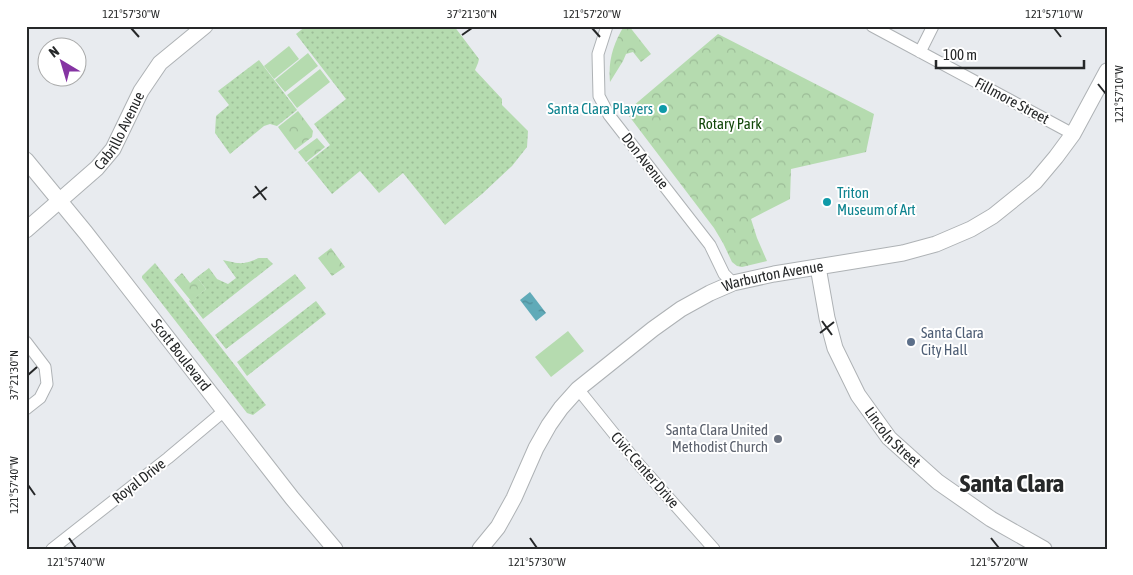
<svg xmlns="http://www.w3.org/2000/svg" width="1133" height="575" font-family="'Asap Condensed',sans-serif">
<defs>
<pattern id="grass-dots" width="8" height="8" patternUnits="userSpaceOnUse" patternTransform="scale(1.25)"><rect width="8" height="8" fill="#b5dbaf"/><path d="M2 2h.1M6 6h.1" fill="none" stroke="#9cbc97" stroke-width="1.8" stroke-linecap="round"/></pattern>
<pattern id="park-crowns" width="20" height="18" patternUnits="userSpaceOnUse" patternTransform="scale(1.25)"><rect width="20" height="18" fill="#b5dbaf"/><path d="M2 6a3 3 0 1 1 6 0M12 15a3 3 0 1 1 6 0" fill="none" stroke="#9cbc97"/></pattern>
<pattern id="water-ripples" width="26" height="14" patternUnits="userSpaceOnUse" patternTransform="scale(1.25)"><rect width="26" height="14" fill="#60aab8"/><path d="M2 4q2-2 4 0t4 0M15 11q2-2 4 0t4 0" fill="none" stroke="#4f8a96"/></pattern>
</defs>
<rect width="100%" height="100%" fill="#e8ebef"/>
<path fill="url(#grass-dots)" d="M306 26H454L479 59 478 63 475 70 502 99V105L528 131 527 147 512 166 482 194 445 225 403 173 379 193 360 171 332 194 307 163 330 145 314 124 346 99 296 34Z
M259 60 297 110 277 126 270 124 264 126 230 154 215 133 216 116 229 105 218 91Z
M259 258H267L273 264 203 319 189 301 190 300V301L206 289 197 277 209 268 217 279 228 284 236 278 223 260C240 264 243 265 259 258Z
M155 263 266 405 253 415 247 413 142 278V276Z
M295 274 306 288 226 349 215 335Z
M316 301 326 314 247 376 237 362Z"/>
<path fill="url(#park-crowns)" d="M624 26H629L651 54 641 62 633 52 626 54 623 61 610 82C608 61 613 44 624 26Z
M718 34 874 114 866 152 791 169 790 199 751 219 757 238 767 261 742 267 737 266 732 262 723 243 714 228 626 112Z
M298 111 313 131 312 137 295 150 278 127Z
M317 138 325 147 306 162 298 152Z
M331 248 345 267 332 276 318 258Z
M182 273 190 283 197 277 206 289 191 301 174 280Z"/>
<path fill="#b5dbaf" d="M289 46 299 59 274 79 264 66Z
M308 53 318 66 285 92 275 80Z
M320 69 330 82 297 108 287 95Z
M568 331 584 351 551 377 535 357Z"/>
<path fill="url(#water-ripples)" d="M530 292 546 313 536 321 520 300Z"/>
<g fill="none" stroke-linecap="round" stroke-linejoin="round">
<defs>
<path id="street" d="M607 26 598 54 599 96 609 115 710 245 724 274 733 283
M872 26 1073 134
M920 52 933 26
M26 342 45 367 47 384 40 398 26 409
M578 389 636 461 714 549
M52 549 168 458 224 411"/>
<g id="secondary">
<path id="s1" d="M26 160 86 233 292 498 335 549"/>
<path id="s2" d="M26 230 97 168 113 149 141 91 160 63 205 26"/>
<path id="s3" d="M818 267 827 318 835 348 858 395 889 438 938 482 991 519 1044 549"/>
<path id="s4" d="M480 549 498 527 514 498 536 448 549 425 561 408 578 389 653 329 681 309 710 293 733 283 774 274 903 253 936 244 971 229 993 216 1024 191 1035 182 1056 157 1073 134 1107 71"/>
</g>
</defs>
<use href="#street" stroke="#aeb2b5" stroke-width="13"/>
<use href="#secondary" stroke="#aeb2b5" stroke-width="17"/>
<use href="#street" stroke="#fff" stroke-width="11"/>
<use href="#secondary" stroke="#fff" stroke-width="15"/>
</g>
<path fill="none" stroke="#262829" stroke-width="2" d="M131 28 139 37M592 28 600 37M1054 28 1061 37M462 35 472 28M1098 84 1106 94M255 186 266 200M253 198 267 187M822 321 832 335M820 333 834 322M28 375 37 367M28 485 35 495M69 538 76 548M530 538 537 548M991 538 999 548"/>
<g fill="#0f9aa8" stroke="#fff" stroke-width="2">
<circle cx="663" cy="109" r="5"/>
<circle cx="827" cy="202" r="5"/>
</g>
<circle fill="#5c6f8a" stroke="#fff" stroke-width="2" cx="911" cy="342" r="5"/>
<circle fill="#6b7280" stroke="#fff" stroke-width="2" cx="778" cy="439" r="5"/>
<g text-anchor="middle" stroke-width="4" stroke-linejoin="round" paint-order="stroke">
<g font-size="15" fill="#262829" stroke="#fff">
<text transform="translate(1012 101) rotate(28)" y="5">Fillmore Street</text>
<text dy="5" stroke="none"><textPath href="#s2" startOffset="138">Cabrillo Avenue</textPath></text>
<text transform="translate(645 161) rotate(52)" y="5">Don Avenue</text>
<text dy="5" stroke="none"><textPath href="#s4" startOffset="418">Warburton Avenue</textPath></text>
<text dy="5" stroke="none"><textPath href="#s1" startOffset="249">Scott Boulevard</textPath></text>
<text dy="5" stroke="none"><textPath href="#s3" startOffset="190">Lincoln Street</textPath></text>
<text transform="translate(645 470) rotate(49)" y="5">Civic Center Drive</text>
<text transform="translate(139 481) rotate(-38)" y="5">Royal Drive</text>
</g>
<g font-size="15" fill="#0d838f" stroke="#fff" text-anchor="end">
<text x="653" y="114">Santa Clara Players</text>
<text x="837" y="198" text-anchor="start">Triton<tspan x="837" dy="17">Museum of Art</tspan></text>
</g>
<g font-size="15" fill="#124709" stroke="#fff">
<text x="730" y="129">Rotary Park</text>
</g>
<g font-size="15" fill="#4e5e75" stroke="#fff" text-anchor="start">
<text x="921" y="338">Santa Clara<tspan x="921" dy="17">City Hall</tspan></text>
</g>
<g font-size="15" fill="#5b616d" stroke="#fff" text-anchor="end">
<text x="768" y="435">Santa Clara United<tspan x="768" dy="17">Methodist Church</tspan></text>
</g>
<g font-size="25" font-weight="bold" fill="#262829" stroke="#fff">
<text x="1012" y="492">Santa Clara</text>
</g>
</g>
<rect width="1133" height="575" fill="none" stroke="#ffffff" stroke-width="55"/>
<g transform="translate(62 62) rotate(322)"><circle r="24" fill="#ffffff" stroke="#a8a9a9"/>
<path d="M0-4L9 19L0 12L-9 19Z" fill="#8534a3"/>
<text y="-8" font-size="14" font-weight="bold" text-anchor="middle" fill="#262829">N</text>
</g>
<path d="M936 60v8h148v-8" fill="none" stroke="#262829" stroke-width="2.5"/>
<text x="943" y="60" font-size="15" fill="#262829" stroke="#ffffff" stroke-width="4" paint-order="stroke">100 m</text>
<rect x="28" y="28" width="1078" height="520" fill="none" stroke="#262829" stroke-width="2"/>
<g font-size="12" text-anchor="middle" fill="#262829">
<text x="131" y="18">121°57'30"W</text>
<text x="472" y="18">37°21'30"N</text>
<text x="592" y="18">121°57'20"W</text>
<text x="1054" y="18">121°57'10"W</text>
<text transform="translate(1119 94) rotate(-90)" y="4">121°57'10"W</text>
<text transform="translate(14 375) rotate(-90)" y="4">37°21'30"N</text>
<text transform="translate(14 485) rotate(-90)" y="4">121°57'40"W</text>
<text x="76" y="566">121°57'40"W</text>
<text x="537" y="566">121°57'30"W</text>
<text x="999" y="566">121°57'20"W</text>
</g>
</svg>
